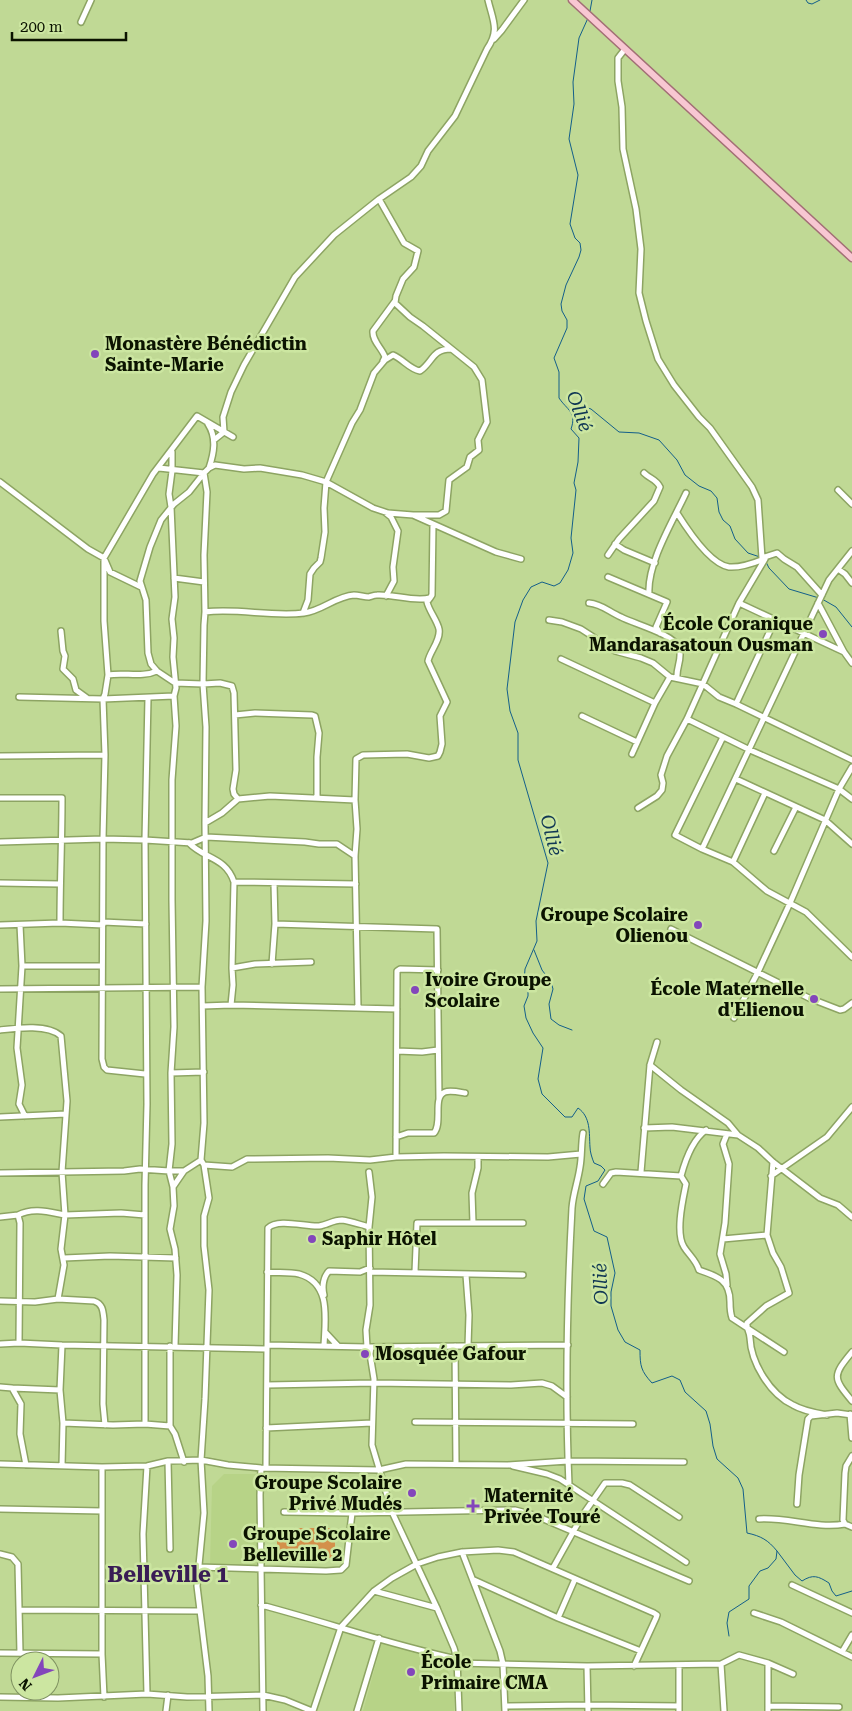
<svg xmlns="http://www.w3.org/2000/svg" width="852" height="1711" font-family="'Roboto Serif',serif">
<rect width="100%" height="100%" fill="#c0d995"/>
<path fill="#b7d387" d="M224 1474H258V1566H210L212 1486Z
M382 1642 443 1659 454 1685V1711H363Z"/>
<path fill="#d3904b" d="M277 1528H335V1558H277Z"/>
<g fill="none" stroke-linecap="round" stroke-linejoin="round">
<path stroke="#135f8a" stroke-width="1" d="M806 0 808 3 812 4 820 0
M590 11 592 0
M588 18 579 38 573 82 574 104 569 139 578 175 570 224 575 238 580 243 581 250 579 257 566 285 561 304 562 311 567 320V328L554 358 559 372V398C567 410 577 412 571 429L579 438 578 462 574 483 576 490 571 538 573 553 568 570 560 583 554 586 542 582 531 587 523 600 515 622 507 689 510 711 518 733V760L548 863 536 921 537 941 525 969 524 983 528 990V996L524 1006 526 1018 533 1033 543 1048 538 1079 542 1094 565 1117H572L578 1108C591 1117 589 1133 590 1147 590 1152 592 1158 594 1163L601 1166 605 1170 598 1181 586 1186 584 1199 594 1231 607 1237 615 1273 611 1292V1306L618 1330 625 1342 640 1350C640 1366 641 1371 652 1383L672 1376 680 1380 685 1392 706 1411 710 1424 713 1446 717 1459 738 1478 743 1489 747 1533C761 1536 768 1540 777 1551L776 1559 768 1568 760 1571 749 1586V1599L729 1612 727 1623 729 1636
M571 409 579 405 591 409 619 432 639 433 659 440 677 460 685 475 699 486 711 491 717 498 719 512 723 520 730 526 735 539 748 553 760 557
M766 562 769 568 789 589 819 598
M822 599 836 607 852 627
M534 950 542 970 551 982 553 989 549 1004 551 1019 559 1025 572 1030
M777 1551 795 1575 802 1581C813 1574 818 1576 829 1583L832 1591 836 1596 852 1591"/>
<defs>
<path id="minor" d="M81 22 91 0
M494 39 502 30 524 0
M625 49 618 58V81L622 107 623 149 636 209 641 249 639 293 646 321 658 359 674 385 699 417 710 428 752 487 758 500 762 558 777 553 784 559 797 567 822 595
M379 199 404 243 418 251 414 267 403 279 396 296 395 303 410 317 423 326 474 367 482 380 487 422 478 440 479 450 470 457 467 467 449 480 446 511 439 515H413
M383 361 385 357C382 348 372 341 373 331L395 301
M208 424C217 438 214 453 209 468
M214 440 224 432 223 417 231 392 244 365 295 277 334 235 379 199 411 177 421 166 428 151 455 116 487 49C500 30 493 21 488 0
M172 452V471L169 494 171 507 175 597 172 619 174 638 173 657 176 688 174 696 176 726 172 780V900L174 1027 171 1073 172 1144 169 1171 173 1187
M159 468 204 473 209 468 215 465 244 469 260 468 302 475 326 482 373 508 388 513 413 515 496 552 521 559
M204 473 189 492 174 504 161 520 150 547 140 581 146 600 148 653 151 664 157 671 175 683 203 684 220 683 232 686 234 693 236 770 233 789 234 794 238 799
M204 473 207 492 204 555 205 612 204 625 203 684 206 727 205 823
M0 482 88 549 104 558 110 572 141 587
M838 490 852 504
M386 513 391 517 398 531 393 567 394 581 386 596
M677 513C687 529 710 564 729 567 741 568 754 563 764 559
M615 544 624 550 655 563
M608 555 619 539 654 501 660 487C656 479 650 479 644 473
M838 569 845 574 852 583
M608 577 667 602 656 627 660 633
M174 578 204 582
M649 594C647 563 673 521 686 493
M589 603C602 604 609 612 621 617 634 624 674 634 679 648 683 658 676 667 677 678
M739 603 844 652
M818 603 844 652 852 663
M205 612C238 608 271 617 304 613 322 611 336 596 354 595 359 595 364 597 369 597 372 596 374 595 377 595 395 594 412 602 430 598L432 595 433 524
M303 613 308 600 310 574 314 568 320 562 321 558 325 532 324 508 326 482 352 423 360 410 374 373 385 360 393 355C403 359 409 369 420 371 433 362 432 349 451 349
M549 620 562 622 581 629 615 651 641 658 653 663 670 677 703 684 719 697 736 704 852 760
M61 631 63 651 65 656 63 669 73 679 76 690 87 698
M561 659 655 703
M108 675C124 672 142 678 157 671
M19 697 103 699 174 696
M736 704 775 620
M235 715 255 713 312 715 315 716 319 733 317 757V798
M582 716 637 742
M687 719 750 750 839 789 852 799
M723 737 675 835 702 849 733 862 767 891 806 912 852 957
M632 754 655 703 670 677
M0 756 105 755
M736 779 825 820 852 844
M0 798H62C62 840 60 881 60 923
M355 800 270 796 238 799 222 813 205 823 206 921 202 987 204 1123 201 1160 204 1165 232 1167 247 1159 328 1158 370 1160 396 1157 444 1156 548 1157 581 1154
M638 808 657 796 662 790 663 783 661 775 667 756 687 719 739 603 765 559 762 558
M0 842 103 839 145 840 192 843 206 837 305 842 319 844H337L355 856
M189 843C204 859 226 857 234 882L232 968
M702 849 829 580 852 551
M774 851 796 807
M733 862 765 793
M234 882 356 884
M0 883 60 884
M274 883 275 924 437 929 439 1099
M103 922 146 924
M0 925 60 923 103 925
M20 925 22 966 17 1048 22 1085 19 1104 25 1116
M671 929 809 998 840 1010 844 1009 852 1003
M272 964 275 924
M22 966H102
M0 989 202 987
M231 1005 233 985 232 968 255 964 311 962
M203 1006 231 1005 397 1009
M358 1008 355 856 357 829 355 800 356 759 363 755 407 754 429 758 438 756 440 752 442 744 440 716 447 702 428 661C430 651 441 640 439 629 437 620 429 611 427 602L430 598
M734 1018 758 972 790 903 839 789 852 767
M0 1030C17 1028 48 1024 61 1036L67 1101 62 1172 65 1215C49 1212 33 1207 18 1215
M397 1051 422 1052 438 1050
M650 1065 681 1090 728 1123 738 1135
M171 1073 204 1072
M145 1074 107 1070 104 1067 102 1059 103 839 105 755 103 699 105 694 108 675 104 621V558L153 474 197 416 233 437
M0 1117 66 1114
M644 1128 672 1127 738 1135 758 1148 773 1162 820 1198 838 1205 852 1217
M706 1130C692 1140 685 1161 681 1176L686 1184C683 1199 675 1233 684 1247 689 1255 696 1260 699 1270 717 1276 730 1280 730 1302 730 1308 730 1312 732 1318L784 1352
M396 1137 408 1133H434C443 1123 432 1097 445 1092 450 1090 459 1092 465 1093
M396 1157 397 971 400 969 438 970
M773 1162 767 1235 773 1253 781 1267 789 1293 766 1306 747 1323C746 1328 750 1332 750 1338 751 1363 770 1394 793 1405 803 1411 816 1413 827 1415
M204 1165 209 1198 204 1216V1246L209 1290 205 1399 201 1460 204 1513 197 1586 208 1676 209 1711
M641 1172 650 1065 657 1042
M0 1173 124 1171 140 1169 169 1171H184L201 1160
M771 1176 827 1137 852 1107
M603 1184 611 1173 616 1172 681 1176
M0 1217 18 1215 20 1223 19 1343
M473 1223 472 1193 478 1168V1157
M723 1239 767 1235
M64 1258 110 1256 176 1258
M267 1272C277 1273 289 1272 299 1274 332 1283 325 1320 324 1346
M370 1272 523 1275
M415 1272 417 1223H523
M466 1275 469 1315 468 1346
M727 1285 726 1274 720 1254 725 1223 729 1164 723 1144 727 1134
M324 1295C322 1287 323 1277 329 1271L360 1272 370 1268
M58 1299 64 1265 61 1249 65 1215 121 1213 145 1215
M0 1301 35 1302 58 1299 94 1301C103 1304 103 1311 104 1320L103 1404 105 1425
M325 1332 338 1346
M0 1344 19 1343 62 1345 266 1349
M62 1345 60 1390 63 1423 62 1466
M267 1345 367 1347 366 1330 370 1305 369 1227 372 1197 369 1172
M170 1346V1426
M175 1346 177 1275 175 1249 170 1229 174 1206 173 1187 184 1171
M455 1346 456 1464
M368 1347 568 1345
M371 1347 370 1354 374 1379 372 1445 392 1512 437 1608 454 1648 457 1659 459 1711
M852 1352C832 1376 833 1378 852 1401
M267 1385 374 1383 511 1385 542 1383 552 1386 567 1397
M0 1387 12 1388 21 1404 20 1434 26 1465
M12 1388 60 1390
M850 1414 852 1438
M415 1422 633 1424
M63 1423 113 1425 145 1424 170 1426 175 1434 184 1462
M145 1424V1185L147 1104 145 840 148 698
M266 1428 372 1423
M852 1456 846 1466 845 1473 843 1520 845 1524 852 1527
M168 1461 170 1549
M0 1464 102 1467 147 1466 168 1461 201 1460 228 1465 261 1468 379 1470 406 1464 508 1465 568 1461 684 1462
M147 1466 143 1534 147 1694
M513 1466 547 1474 560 1479 686 1562
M102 1467V1654L104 1697
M261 1468 260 1495 263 1711
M266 1468 268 1228C278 1218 306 1227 319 1226 327 1225 333 1220 342 1220 351 1221 361 1225 369 1227
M569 1485C565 1393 567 1300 572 1208 573 1194 578 1181 580 1167 582 1156 581 1145 583 1133
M797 1504 799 1475 808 1419 811 1416 837 1413 852 1415
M0 1509 102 1511
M284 1512 352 1513 515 1510 534 1515 689 1581
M759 1519C788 1517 816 1529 845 1524
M462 1552 500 1651 503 1664 505 1711
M0 1554 12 1557 18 1564 20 1653
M198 1567 326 1571 341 1570 346 1565 352 1513
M553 1568 582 1516 605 1483H622L630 1485 679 1517
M474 1580 558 1618 641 1651
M792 1585 852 1613
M374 1591 437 1608
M261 1605C326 1622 391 1645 457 1659
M19 1610 199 1611
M754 1613 781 1622 852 1657
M558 1618 575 1579
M842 1652 852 1635
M0 1653 102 1654
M457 1663 587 1666 721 1664 739 1655 768 1663 793 1674
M768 1663V1711
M721 1664 724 1711
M679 1665V1711
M587 1666 588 1711
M0 1697 58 1698 147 1694 187 1697 263 1695 285 1700 312 1711
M505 1706 587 1705 679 1706
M768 1706 839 1707
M166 1711 168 1695
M313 1711 341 1627 374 1591 392 1578 417 1564 438 1557 462 1552 498 1550 514 1552 654 1613 657 1615 656 1618 634 1666
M357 1711 379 1638"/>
<path id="major" d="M572 0 852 258"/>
</defs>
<use href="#minor" stroke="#8da463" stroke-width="8"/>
<use href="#major" stroke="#a26f75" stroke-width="9"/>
<use href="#minor" stroke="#fff" stroke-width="5"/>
<use href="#major" stroke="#f8c7d2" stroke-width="6"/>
</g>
<g fill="#8346bb" stroke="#cce6a1" stroke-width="2">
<circle cx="95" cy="354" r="5"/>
<circle cx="823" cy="634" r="5"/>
<circle cx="698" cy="925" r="5"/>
<circle cx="415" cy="990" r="5"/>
<circle cx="814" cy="999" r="5"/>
<circle cx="312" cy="1239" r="5"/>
<circle cx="365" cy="1354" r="5"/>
<circle cx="412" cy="1493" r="5"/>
<path d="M470.5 1498.5h5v5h5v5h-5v5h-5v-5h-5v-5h5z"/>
<circle cx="233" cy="1544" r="5"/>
<circle cx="411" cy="1672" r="5"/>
</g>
<g text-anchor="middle" stroke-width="5" stroke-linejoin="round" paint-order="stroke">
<g font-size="18" font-weight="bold" fill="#0b1300" stroke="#cce6a1" text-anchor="start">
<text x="105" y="350">Monastère Bénédictin<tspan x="105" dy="21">Sainte-Marie</tspan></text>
<text x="813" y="630" text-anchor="end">École Coranique<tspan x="813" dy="21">Mandarasatoun Ousman</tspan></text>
<text x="688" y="921" text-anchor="end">Groupe Scolaire<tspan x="688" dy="21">Olienou</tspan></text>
<text x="425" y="986">Ivoire Groupe<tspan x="425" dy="21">Scolaire</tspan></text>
<text x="804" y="995" text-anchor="end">École Maternelle<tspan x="804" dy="21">d'Elienou</tspan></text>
<text x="322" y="1245">Saphir Hôtel</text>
<text x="375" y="1360">Mosquée Gafour</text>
<text x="402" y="1489" text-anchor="end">Groupe Scolaire<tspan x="402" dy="21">Privé Mudés</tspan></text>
<text x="484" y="1502">Maternité<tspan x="484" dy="21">Privée Touré</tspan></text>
<text x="243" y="1540">Groupe Scolaire<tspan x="243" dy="21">Belleville 2</tspan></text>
<text x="421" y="1668">École<tspan x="421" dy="21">Primaire CMA</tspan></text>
</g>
<g font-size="19" font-style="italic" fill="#103754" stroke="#cce6a1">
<text transform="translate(580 411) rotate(70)" y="7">Ollié</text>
<text transform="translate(552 835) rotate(76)" y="7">Ollié</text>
<text transform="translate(600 1284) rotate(-92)" y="7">Ollié</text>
</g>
<g font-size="22" font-weight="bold" fill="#391c55" stroke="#cce6a1">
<text x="168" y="1582">Belleville 1</text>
</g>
</g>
<g transform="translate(35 1676) rotate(228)"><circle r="24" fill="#cce6a1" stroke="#7f9261"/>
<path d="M0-4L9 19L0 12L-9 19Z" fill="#8346bb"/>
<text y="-8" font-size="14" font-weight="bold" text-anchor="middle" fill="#0b1300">N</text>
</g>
<path d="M12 32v8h114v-8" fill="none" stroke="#0b1300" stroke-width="2.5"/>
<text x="20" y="32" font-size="15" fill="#0b1300" stroke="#cce6a1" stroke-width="4" paint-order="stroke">200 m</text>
</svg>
